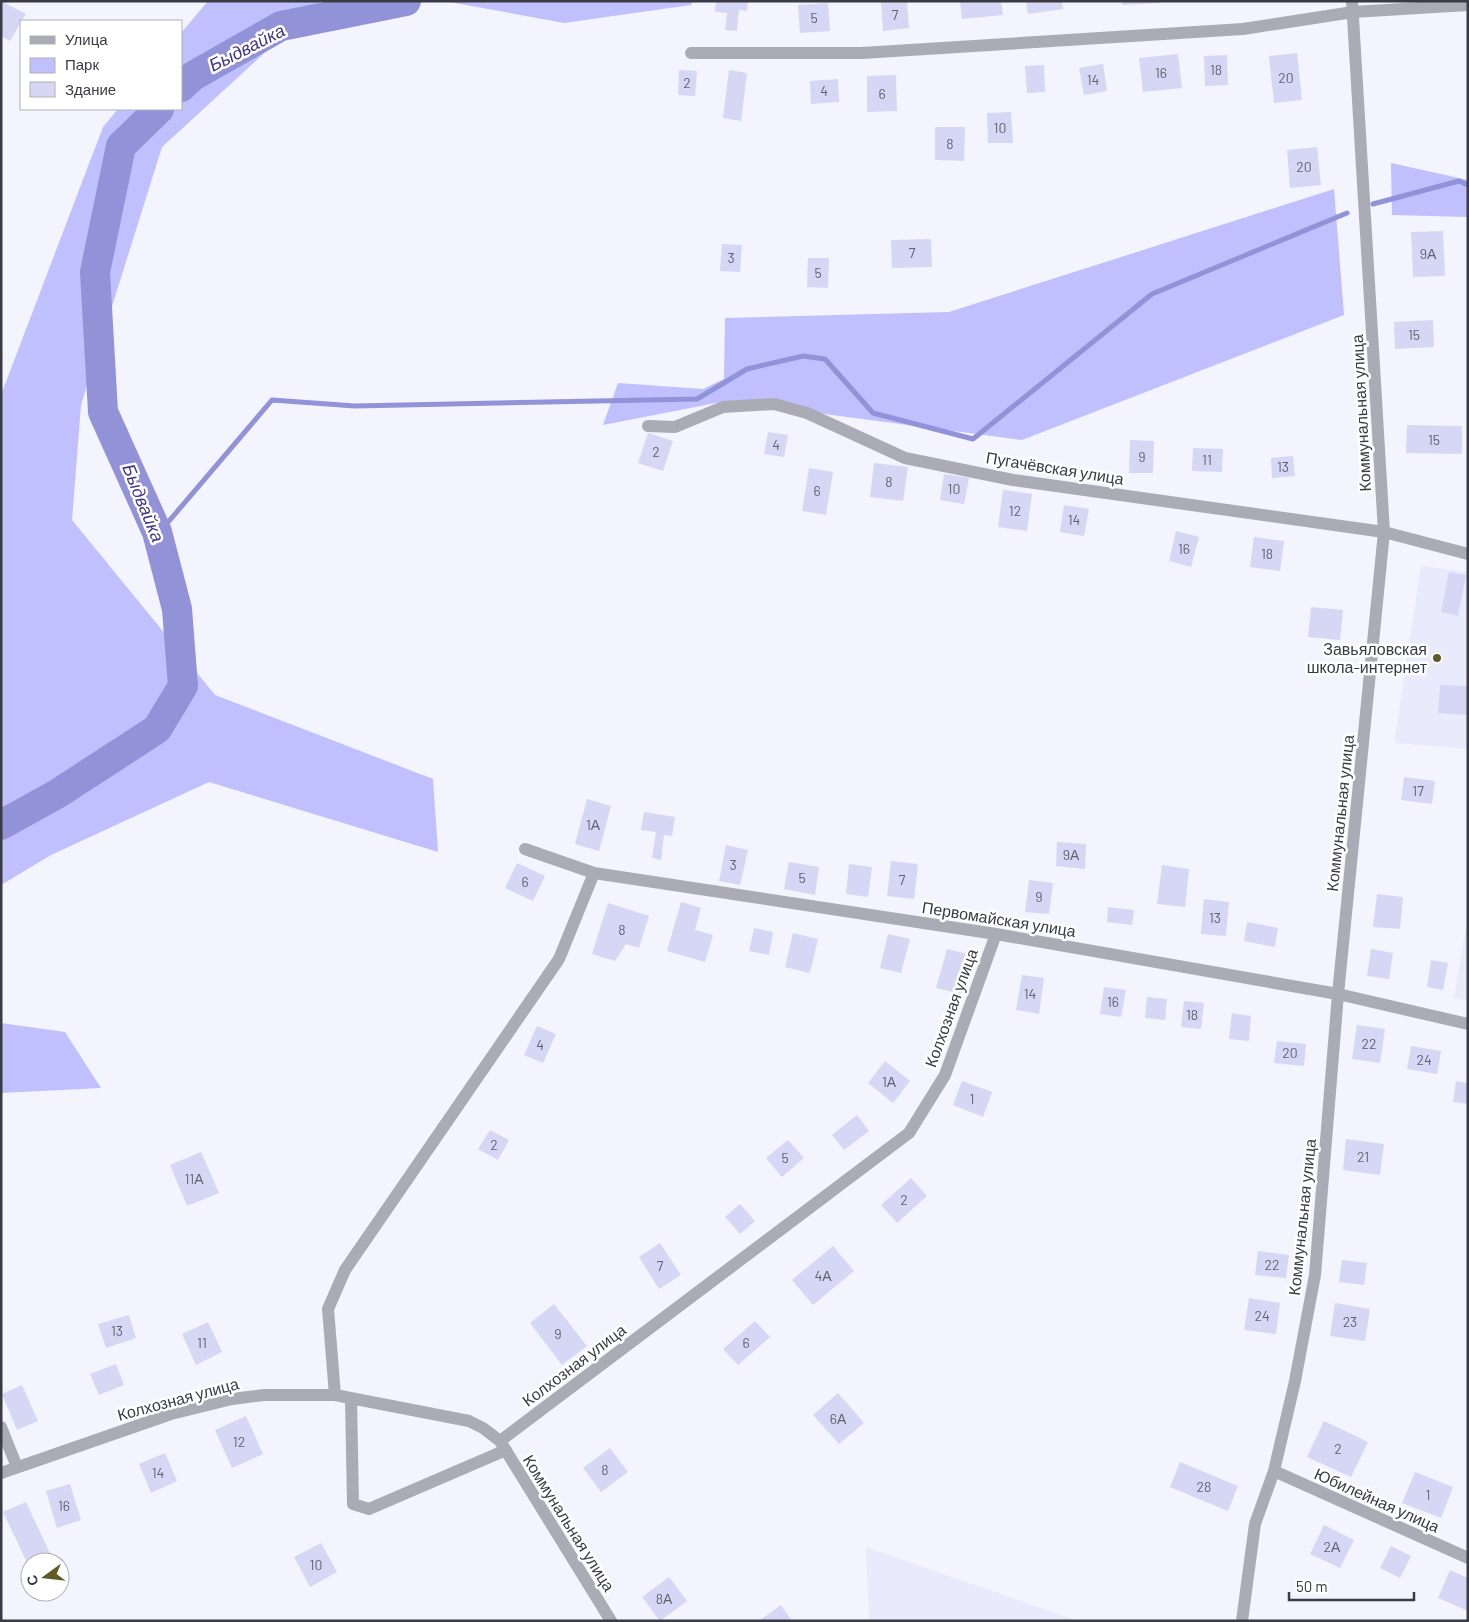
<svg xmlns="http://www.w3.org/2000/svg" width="1469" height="1622" font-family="Barlow,sans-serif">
<rect width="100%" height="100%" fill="#f3f4fd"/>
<path fill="#e9eafc" d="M1421 566 1468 572V749L1394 743Z
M1468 917V1001L1454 998Z
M866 1547 1078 1621H869Z"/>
<path fill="#bfc0fd" d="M208 1H321L162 147 81 405 72 520 215 695 433 779 438 852 209 782 51 855 1 885V395L103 127 118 109H181V33Z
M444 1H693L691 5 564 23Z
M1391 163 1468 180V217L1392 215Z
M1334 189 1344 315 1022 440 726 401 603 425 618 383 703 389 724 379 725 318 949 312Z
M1 1023 65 1032 101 1088 1 1093Z"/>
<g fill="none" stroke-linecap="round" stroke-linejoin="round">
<path stroke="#9292d8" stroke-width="5" d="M1373 204 1459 181 1468 185
M158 534 272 400 355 406 697 399 747 369 803 356 825 359 873 413 973 439 1152 294 1347 213"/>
<path stroke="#9292d8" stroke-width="30" d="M181 87 193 76 281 26 406 1
M1 825 57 794 157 729 183 686 177 609 157 532 103 412 95 272 121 146 159 109"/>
</g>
<path fill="#d5d7f5" d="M1 1 26 14 10 41 1 36Z
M716 1H748L747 11 739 10 737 31 725 30 727 13 715 12Z
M881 1H907L909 28 883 31Z
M960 1H1001L1003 15 962 19Z
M1026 1H1062L1063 9 1028 14Z
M1122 1H1160V3L1122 5Z
M828 3 830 31 800 33 798 5Z
M1297 53 1302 100 1274 103 1269 56Z
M1178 54 1182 88 1143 92 1139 58Z
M1227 55 1228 85 1205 86 1204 56Z
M1103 64 1107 91 1084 95 1079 68Z
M1044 65 1045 92 1027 93 1025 66Z
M679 70 697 71 695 96 678 95Z
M729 70 747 73 741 121 723 118Z
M896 75 897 111 867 112V76Z
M838 79 839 102 811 104 810 81Z
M1011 112 1013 143H988L987 113Z
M935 127H965L964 161 935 160Z
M1317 147 1321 185 1290 188 1287 150Z
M1443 231 1445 276 1413 277 1411 232Z
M931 239 932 267 892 268 891 240Z
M722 244 742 245 740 272 720 271Z
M808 258H829L828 288 807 287Z
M1433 320 1434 347 1395 349 1394 322Z
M1407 425 1462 426V454L1406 453Z
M768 432 788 435 784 457 764 454Z
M648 433 673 441 663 471 638 463Z
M1130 440 1154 441 1153 473H1129Z
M1193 448 1223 449 1222 472 1192 471Z
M1293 456 1295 476 1272 478 1271 458Z
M874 463 908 467 903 501 870 497Z
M809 468 833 472 826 515 802 511Z
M944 474 969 478 964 504 940 500Z
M1003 490 1032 494 1027 531 998 527Z
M1064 505 1089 509 1084 536 1060 532Z
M1176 531 1199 537 1191 567 1169 561Z
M1254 537 1284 541 1280 571 1250 567Z
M1449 572 1466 575 1458 616 1441 612Z
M1311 607 1343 610 1340 640 1308 637Z
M1440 685 1468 686V715L1438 713Z
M1404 777 1435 781 1432 804 1401 800Z
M587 799 611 806 599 851 575 844Z
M644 812 675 817 672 836 664 835 661 860 652 858 656 832 641 830Z
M1057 842 1086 844 1085 869 1056 866Z
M726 845 748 850 740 885 719 881Z
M891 861 918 864 914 899 887 896Z
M789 862 819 867 815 895 784 889Z
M517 863 545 876 533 901 505 888Z
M849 864 872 867 868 897 846 894Z
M1162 865 1189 869 1185 907 1157 904Z
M1029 880 1053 883 1049 914 1025 912Z
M1377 894 1403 897 1400 929 1373 927Z
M1204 899 1229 902 1226 936 1201 934Z
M681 902 701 908 695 930 713 935 705 962 667 951Z
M608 903 649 916 639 948 626 944 615 961 592 954Z
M1108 907 1134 910 1132 925 1107 922Z
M1247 922 1278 928 1275 947 1244 941Z
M754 928 773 932 769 955 749 951Z
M793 933 818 939 810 973 785 967Z
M888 934 910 939 901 973 880 968Z
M947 949 972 955 961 994 936 988Z
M1371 949 1393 953 1389 979 1367 976Z
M1431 960 1448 963 1443 990 1427 987Z
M1022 975 1044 978 1039 1014 1016 1010Z
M1104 987 1126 990 1121 1017 1100 1014Z
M1147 997 1167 999 1165 1020 1145 1018Z
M1184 1001 1204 1003 1201 1029 1181 1027Z
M1232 1013 1251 1016 1249 1041 1229 1039Z
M1357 1025 1385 1029 1380 1063 1352 1059Z
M537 1026 556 1034 543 1063 524 1055Z
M1277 1041 1306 1044 1304 1066 1274 1063Z
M1411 1046 1441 1051 1437 1074 1407 1069Z
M885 1061 910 1081 893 1103 868 1083Z
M962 1081 992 1092 983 1117 953 1105Z
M1456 1081 1468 1083V1104L1453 1102Z
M857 1115 869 1131 844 1150 832 1135Z
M490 1130 509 1140 498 1160 478 1149Z
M1346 1139 1384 1144 1380 1175 1343 1170Z
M788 1140 804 1158 782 1177 766 1158Z
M201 1152 219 1193 187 1206 170 1165Z
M911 1178 927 1196 897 1223 881 1205Z
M740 1204 755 1221 740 1234 725 1217Z
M660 1243 681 1275 659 1289 639 1257Z
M833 1246 854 1271 813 1305 792 1280Z
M1258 1251 1289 1255 1286 1278 1255 1275Z
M1342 1260 1367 1263 1364 1285 1339 1282Z
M1249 1298 1280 1303 1276 1334 1244 1330Z
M1335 1303 1370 1309 1365 1341 1330 1336Z
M554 1304 587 1346 562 1365 530 1323Z
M129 1315 136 1338 106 1348 98 1324Z
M755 1321 770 1337 738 1365 723 1349Z
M208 1322 222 1352 196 1365 182 1334Z
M116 1364 124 1385 99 1395 90 1374Z
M22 1385 38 1421 17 1430 2 1394Z
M838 1393 864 1423 839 1444 813 1415Z
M246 1416 263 1454 232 1468 215 1430Z
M1324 1421 1368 1442 1351 1477 1307 1457Z
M610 1448 628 1472 601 1492 583 1468Z
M165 1453 177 1481 151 1493 139 1464Z
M1180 1462 1238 1486 1228 1511 1170 1487Z
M1415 1472 1453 1487 1441 1518 1402 1503Z
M70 1484 81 1520 57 1528 46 1491Z
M26 1502 54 1562H30V1569L3 1512Z
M1324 1525 1354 1540 1340 1568 1310 1554Z
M321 1543 337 1572 310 1587 294 1557Z
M1391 1546 1411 1556 1400 1578 1380 1568Z
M1450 1570 1468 1578V1611L1438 1598Z
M669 1577 687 1601 660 1621 642 1597Z
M781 1605 792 1621H759Z"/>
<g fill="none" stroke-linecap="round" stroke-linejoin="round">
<path stroke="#aaabb4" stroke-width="12" d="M691 53H862L1243 29 1353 12 1468 5
M648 426 675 427 723 407 774 404 807 413 905 458 1013 480 1384 532 1468 554
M525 849 594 873 996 934 1338 994 1468 1024
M335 1395 328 1309 345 1270 559 959 594 873
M351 1398 353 1504 369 1509 506 1450
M1 1427 17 1467
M500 1441 909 1133 945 1075 996 934
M1274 1471 1468 1558
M1 1473 171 1414 232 1399 264 1395H335L469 1421 483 1428 500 1441 611 1621
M1242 1621 1255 1524 1274 1471 1295 1381 1315 1275 1338 994 1384 532 1352 1"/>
</g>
<circle fill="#5f5a26" stroke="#fff" stroke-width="2" cx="1437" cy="658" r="5"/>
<g text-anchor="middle" stroke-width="5" stroke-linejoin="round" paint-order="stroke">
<g font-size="14" fill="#616270">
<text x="895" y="20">7</text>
<text x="814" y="23">5</text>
<text x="1216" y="75">18</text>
<text x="1161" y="78">16</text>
<text x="1286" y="83">20</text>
<text x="1093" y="85">14</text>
<text x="687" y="88">2</text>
<text x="824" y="96">4</text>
<text x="882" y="99">6</text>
<text x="1000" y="133">10</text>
<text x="950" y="149">8</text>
<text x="1304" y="172">20</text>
<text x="912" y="258">7</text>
<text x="1428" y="259">9А</text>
<text x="731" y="263">3</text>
<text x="818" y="278">5</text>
<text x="1414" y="340">15</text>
<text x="1434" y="445">15</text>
<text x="776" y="450">4</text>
<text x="656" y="457">2</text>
<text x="1142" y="462">9</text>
<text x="1207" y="465">11</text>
<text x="1283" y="472">13</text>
<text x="889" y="487">8</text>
<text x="954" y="494">10</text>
<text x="817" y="496">6</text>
<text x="1015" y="516">12</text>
<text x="1074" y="525">14</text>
<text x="1184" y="554">16</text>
<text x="1267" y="559">18</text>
<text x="1418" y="796">17</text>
<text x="593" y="830">1А</text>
<text x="1071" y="860">9А</text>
<text x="733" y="870">3</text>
<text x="802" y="883">5</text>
<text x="902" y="885">7</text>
<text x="525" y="887">6</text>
<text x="1039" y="902">9</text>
<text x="1215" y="923">13</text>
<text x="622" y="935">8</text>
<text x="1030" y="999">14</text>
<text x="1113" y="1007">16</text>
<text x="1192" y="1020">18</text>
<text x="1369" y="1049">22</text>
<text x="540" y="1050">4</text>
<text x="1290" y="1058">20</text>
<text x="1424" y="1065">24</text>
<text x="889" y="1087">1А</text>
<text x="972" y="1104">1</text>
<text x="494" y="1150">2</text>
<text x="1363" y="1162">21</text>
<text x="785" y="1163">5</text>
<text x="194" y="1184">11А</text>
<text x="904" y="1205">2</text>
<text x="1272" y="1270">22</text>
<text x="660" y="1271">7</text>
<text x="823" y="1281">4А</text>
<text x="1262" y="1321">24</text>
<text x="1350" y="1327">23</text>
<text x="117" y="1336">13</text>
<text x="558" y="1339">9</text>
<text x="202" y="1348">11</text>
<text x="746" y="1348">6</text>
<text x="838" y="1424">6А</text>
<text x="239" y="1447">12</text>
<text x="1338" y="1454">2</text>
<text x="605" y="1475">8</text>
<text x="158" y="1478">14</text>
<text x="1204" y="1492">28</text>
<text x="1428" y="1500">1</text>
<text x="64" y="1511">16</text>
<text x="1332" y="1552">2А</text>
<text x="316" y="1570">10</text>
<text x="664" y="1604">8А</text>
</g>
<g font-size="16" fill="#3a3b43" stroke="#fff">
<text transform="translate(1361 413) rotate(-93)" y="6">Коммунальная улица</text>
<text transform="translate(1055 468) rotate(9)" y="6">Пугачёвская улица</text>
<text transform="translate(1340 813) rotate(-84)" y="6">Коммунальная улица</text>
<text transform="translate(999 919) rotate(9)" y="6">Первомайская улица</text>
<text transform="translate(951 1008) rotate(-70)" y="6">Колхозная улица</text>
<text transform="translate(1302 1217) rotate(-84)" y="6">Коммунальная улица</text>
<text transform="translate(574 1365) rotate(-37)" y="6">Колхозная улица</text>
<text transform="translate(178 1399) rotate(-15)" y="6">Колхозная улица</text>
<text transform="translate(1377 1500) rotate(24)" y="6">Юбилейная улица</text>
<text transform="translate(569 1523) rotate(58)" y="6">Коммунальная улица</text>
</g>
<g font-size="16" fill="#3a3b43" stroke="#fff" text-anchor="end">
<text x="1427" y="655">Завьяловская<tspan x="1427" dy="18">школа-интернет</tspan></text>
</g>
<g font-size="18" font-style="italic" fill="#3f3588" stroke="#fff">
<text transform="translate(247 48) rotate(-27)" y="6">Быдвайка</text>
<text transform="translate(143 503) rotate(68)" y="6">Быдвайка</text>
</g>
</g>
<rect width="1469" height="1622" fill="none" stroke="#3a3b43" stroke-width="5"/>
<rect x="20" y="20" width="162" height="90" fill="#ffffff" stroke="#b0b1b4"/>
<rect x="30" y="36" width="25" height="8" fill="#aaabb4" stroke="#b0b1b4"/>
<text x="65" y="45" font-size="15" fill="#3a3b43">Улица</text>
<rect x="30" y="58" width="25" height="15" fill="#bfc0fd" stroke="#b0b1b4"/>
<text x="65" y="70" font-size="15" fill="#3a3b43">Парк</text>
<rect x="30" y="82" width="25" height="15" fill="#d5d7f5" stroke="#b0b1b4"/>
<text x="65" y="95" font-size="15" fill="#3a3b43">Здание</text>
<g transform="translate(45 1577) rotate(255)"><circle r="24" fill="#ffffff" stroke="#b0b1b4"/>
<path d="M0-4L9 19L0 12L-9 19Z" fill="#5f5a26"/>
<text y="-8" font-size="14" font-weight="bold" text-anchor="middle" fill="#3a3b43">С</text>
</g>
<path d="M1289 1592v8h125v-8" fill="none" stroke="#3a3b43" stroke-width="2.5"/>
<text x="1296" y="1592" font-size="15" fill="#3a3b43" stroke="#ffffff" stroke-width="4" paint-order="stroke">50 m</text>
</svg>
